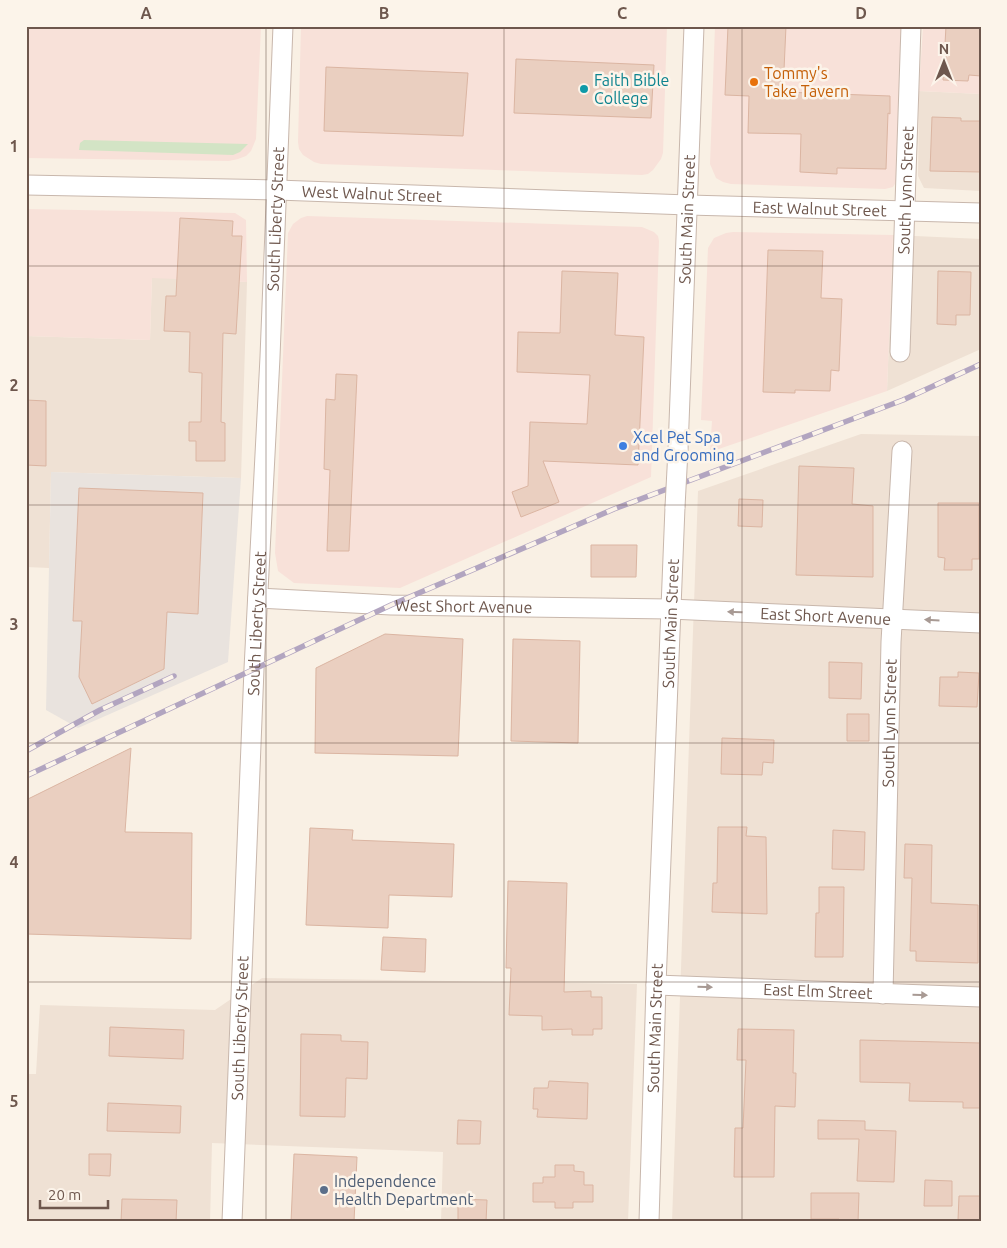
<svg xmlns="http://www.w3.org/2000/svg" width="1007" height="1248" font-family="Ubuntu,sans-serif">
<rect width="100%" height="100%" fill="#f9f0e4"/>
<path fill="#efe1d4" d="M919 91 981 94V191L924 188 918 176Z
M893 235 981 239V349L887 391Z
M152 277 247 282 241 478 51 472 49 568 26 567V336L150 340Z
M861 434 981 436V1222H672L698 491Z
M262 978 637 984 628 1222H441L443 1152 212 1143 210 1222H26V1074H36L40 1005 215 1010Z"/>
<path fill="#f8e1d9" d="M26 26H261L256 139 251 151 246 156 238 159 229 161 26 158Z
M301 26H667L663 153 661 159 653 170 648 174 642 175 321 164 314 162 303 155 299 149 298 142Z
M715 26H901L898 179 893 187 885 189 731 184 723 182 716 178 710 164Z
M923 26H981V94L919 91Z
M26 209 235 213 246 220 247 282 152 278 150 340 26 336Z
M307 216 642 227 654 232 658 236 659 241 651 477 400 588 294 583 278 571 275 553 288 233 293 224 301 218Z
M733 232 893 235 887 391 710 452 712 421 701 420 708 248 714 238 726 233Z"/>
<path fill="#e9e3de" d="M51 472 241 478 228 662 78 728 46 710Z"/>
<path fill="#d3e4c5" d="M84 140 248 144 240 152 233 155 79 150 80 143Z"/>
<path fill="#eacfc0" stroke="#dbb5a2" d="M728 26H786L783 92 890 96V114L888 113 886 169 837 168V174L800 172 801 134 748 133 749 96 725 95Z
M946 26H981V76L969 75 968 81 943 80Z
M516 59 654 65 651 118 514 113Z
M326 67 468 73 463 136 324 131Z
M932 117 961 118V121H981V172L930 171Z
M180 218 233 221 232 236H242L236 334 223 333 221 422 225 423V461H196V441H189V422H201L202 373 189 372 190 332 164 331 166 296H176Z
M768 250 823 251 821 298 842 299 839 371 831 370 830 391 795 390V393L763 392Z
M562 271 618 273 615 335 644 337 638 465 543 461 559 502 521 517 512 492 528 486 530 422 587 424 590 375 517 372 518 332 560 333Z
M938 271 971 272 970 315H956V325L937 324Z
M336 374 357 375 349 551H327L330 470 324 469 326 399 335 400Z
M26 400 46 401V466L26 465Z
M799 466 854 468 852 504 873 506V577L796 575Z
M79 488 203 493 198 614 167 612 164 669 92 704 79 677 82 621H73Z
M739 499 763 500 762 527 738 526Z
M938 503H979V559H972V570H944L945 558 938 557Z
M591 545H637L636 577H591Z
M385 634 463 639 458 756 315 753 316 668Z
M513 639 580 641 578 743 511 741Z
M829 662 862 663 861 699 829 698Z
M958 672 979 673 977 707 939 706 940 677H958Z
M847 714H869V741H847Z
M722 738 774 740 773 763 763 762 762 775 721 774Z
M131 748 125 832 192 833 191 939 26 934V800Z
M718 827H747L746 836 766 837 767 914 712 912 713 883H717Z
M310 828 353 830 352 840 454 844 452 897 389 895 388 928 306 925Z
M833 830 865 832 864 870 832 869Z
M905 844 932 845 931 903 978 905V963L916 961V951H910L912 878H904Z
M508 881 567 883 564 992 591 991V997H602V1029H593V1035H572V1029L542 1030V1016L509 1015 511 968H506Z
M819 887H844L843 957H815L816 913H819Z
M383 937 426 939 425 972 381 970Z
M110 1027 184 1030 183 1059 109 1056Z
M738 1029 794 1030 793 1073H796L795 1107 775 1106 774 1177H734L735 1128H743L746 1060H737Z
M301 1034 341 1035V1041L368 1042 367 1079 346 1078 345 1117 300 1116Z
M860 1040 981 1043V1108H963V1102L909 1101 910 1083 860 1082Z
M549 1081 588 1083 587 1119 537 1117 538 1109H533L534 1088H548Z
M108 1103 181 1106 180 1133 107 1131Z
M458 1120 481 1121 480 1144H457Z
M818 1120 865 1121V1130L896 1131 894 1182 857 1181 859 1139H818Z
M89 1154H111L110 1176 89 1175Z
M294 1154 357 1157 354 1222H291Z
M555 1165H574V1171L584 1172V1185H593V1202H573V1208H555V1202H533V1183H543V1177H555Z
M925 1180 952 1181V1206H924Z
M811 1193H859L858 1222H839V1219H811Z
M959 1196H981V1220H958Z
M122 1199 177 1200 176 1222H121Z
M458 1199 487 1200 486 1222H458Z"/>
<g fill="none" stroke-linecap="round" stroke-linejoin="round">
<defs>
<g id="minor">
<path id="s1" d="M26 185 277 190 688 205 981 213"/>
<path id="s2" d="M900 352 911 26"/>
<path id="s3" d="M678 450 694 26"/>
<path id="s4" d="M258 598 391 605 670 609 981 623"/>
<path id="s5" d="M656 985 981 997"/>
<path id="s6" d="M883 994 891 642 902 451"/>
<path id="s7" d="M232 1222 254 669 270 357 283 26"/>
<path id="s8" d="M649 1222 656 985 675 507"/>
</g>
</defs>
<use href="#minor" stroke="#c8b7ac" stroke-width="21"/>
<use href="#minor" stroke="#fff" stroke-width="19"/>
<defs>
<path id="rail" d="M26 751 100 710 174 676
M26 776 391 605 614 509 903 400 981 364"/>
</defs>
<use href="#rail" stroke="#b2a5c0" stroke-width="5.5"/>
<use href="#rail" stroke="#fcf4ea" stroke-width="4" stroke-dasharray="11" stroke-linecap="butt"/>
<defs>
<path id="minor-bridge" d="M675 507 678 450"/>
</defs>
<use href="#minor-bridge" stroke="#c8b7ac" stroke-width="21" stroke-linecap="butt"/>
<use href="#minor-bridge" stroke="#fff" stroke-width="19"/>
</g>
<defs><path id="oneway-solid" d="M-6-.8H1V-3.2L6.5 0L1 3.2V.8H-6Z" transform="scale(1.25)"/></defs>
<g fill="#a89a94">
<use href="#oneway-solid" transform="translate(735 612) rotate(-178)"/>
<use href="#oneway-solid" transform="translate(932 620) rotate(-177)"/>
<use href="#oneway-solid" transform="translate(705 987) rotate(2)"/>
<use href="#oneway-solid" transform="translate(920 995) rotate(2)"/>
</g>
<path fill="none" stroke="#6e574d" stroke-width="1" stroke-opacity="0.55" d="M266 26V1222M504 26V1222M742 26V1222M26 266H981M26 505H981M26 743H981M26 982H981"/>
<circle fill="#e8710a" stroke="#fcf4ea" stroke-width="2" cx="754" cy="82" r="5"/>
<circle fill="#0f9aa8" stroke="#fcf4ea" stroke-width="2" cx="584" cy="89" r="5"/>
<circle fill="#3f7fe0" stroke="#fcf4ea" stroke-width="2" cx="623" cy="446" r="5"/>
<circle fill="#5c6f8a" stroke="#fcf4ea" stroke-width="2" cx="324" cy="1190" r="5"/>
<g text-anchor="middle" stroke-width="5" stroke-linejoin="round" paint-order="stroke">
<g font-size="16" fill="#c56008" stroke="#fcf4ea" text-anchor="start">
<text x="764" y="79">Tommy's<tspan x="764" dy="18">Take Tavern</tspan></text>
</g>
<g font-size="16" fill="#0d838f" stroke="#fcf4ea" text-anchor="start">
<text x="594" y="86">Faith Bible<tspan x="594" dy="18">College</tspan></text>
</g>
<g font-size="16" fill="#6e574d" stroke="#fcf4ea">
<text dy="6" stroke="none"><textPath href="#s2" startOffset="162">South Lynn Street</textPath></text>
<text dy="6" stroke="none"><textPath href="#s1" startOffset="346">West Walnut Street</textPath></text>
<text dy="6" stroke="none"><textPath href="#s1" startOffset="794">East Walnut Street</textPath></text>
<text dy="6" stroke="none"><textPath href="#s7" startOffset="1004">South Liberty Street</textPath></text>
<text dy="6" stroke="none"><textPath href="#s3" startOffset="231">South Main Street</textPath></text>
<text dy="6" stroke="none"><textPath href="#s4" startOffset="206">West Short Avenue</textPath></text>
<text dy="6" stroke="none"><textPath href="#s4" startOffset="568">East Short Avenue</textPath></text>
<text dy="6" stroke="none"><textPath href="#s7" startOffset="599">South Liberty Street</textPath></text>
<text dy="6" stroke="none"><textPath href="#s8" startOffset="599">South Main Street</textPath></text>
<text dy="6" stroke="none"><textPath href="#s6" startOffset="271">South Lynn Street</textPath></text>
<text dy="6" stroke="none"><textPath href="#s5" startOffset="162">East Elm Street</textPath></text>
<text dy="6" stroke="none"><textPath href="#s7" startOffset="194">South Liberty Street</textPath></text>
<text dy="6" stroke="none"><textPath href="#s8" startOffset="194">South Main Street</textPath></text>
</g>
<g font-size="16" fill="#366cbe" stroke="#fcf4ea" text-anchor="start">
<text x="633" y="443">Xcel Pet Spa<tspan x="633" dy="18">and Grooming</tspan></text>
</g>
<g font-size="16" fill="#4e5e75" stroke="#fcf4ea" text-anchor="start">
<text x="334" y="1187">Independence<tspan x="334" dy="18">Health Department</tspan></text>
</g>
</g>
<rect width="1007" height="1248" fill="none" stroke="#fcf4ea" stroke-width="55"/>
<g transform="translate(944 62)" stroke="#fcf4ea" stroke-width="4" paint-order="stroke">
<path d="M0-4L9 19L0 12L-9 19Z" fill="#6e574d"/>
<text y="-8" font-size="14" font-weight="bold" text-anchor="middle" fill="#6e574d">N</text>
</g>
<path d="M40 1200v8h68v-8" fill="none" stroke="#6e574d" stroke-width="2.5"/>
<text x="48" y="1200" font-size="15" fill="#6e574d" stroke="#fcf4ea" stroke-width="4" paint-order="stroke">20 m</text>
<rect x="28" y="28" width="952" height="1192" fill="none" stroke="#6e574d" stroke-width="2"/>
<g font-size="16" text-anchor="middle" font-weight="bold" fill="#6e574d">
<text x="146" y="19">A</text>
<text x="384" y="19">B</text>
<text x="622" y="19">C</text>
<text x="861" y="19">D</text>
<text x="14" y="152">1</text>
<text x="14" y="391">2</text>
<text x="14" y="630">3</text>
<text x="14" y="868">4</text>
<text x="14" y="1107">5</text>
</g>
</svg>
